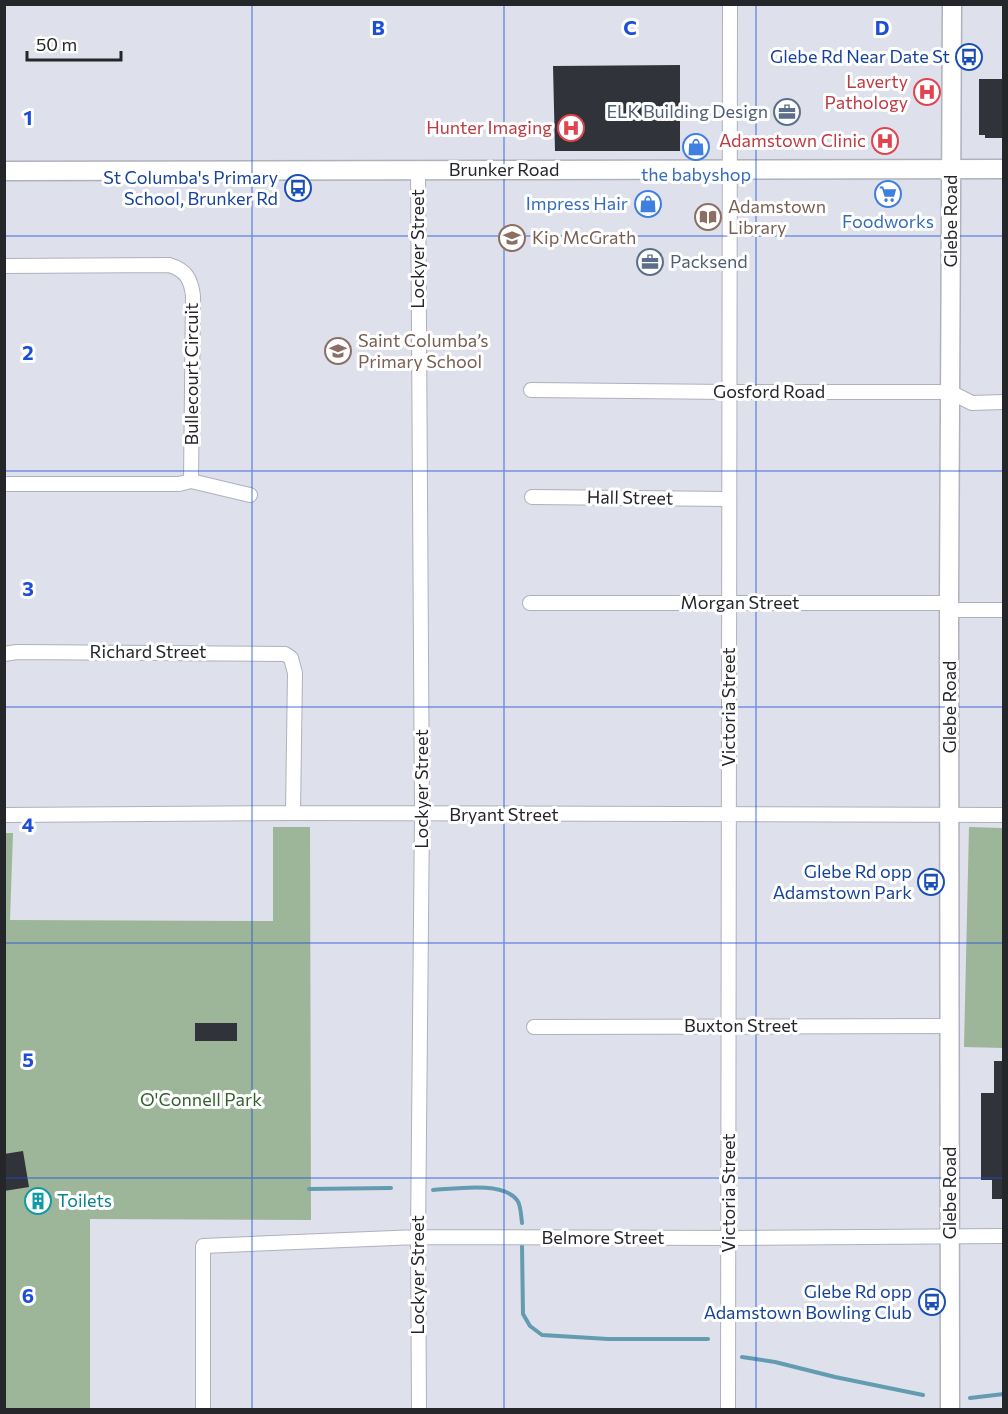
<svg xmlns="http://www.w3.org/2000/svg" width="1008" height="1414" font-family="Commissioner,sans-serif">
<rect width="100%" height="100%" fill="#dee0eb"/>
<path fill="#9db69a" d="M273 827H310L311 1220 90 1219V1409H5L4 833H13L10 920 273 921Z
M969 827 1003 828V1048L964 1047Z"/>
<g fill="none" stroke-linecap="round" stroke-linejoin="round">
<path stroke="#639cb1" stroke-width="4" d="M309 1189 391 1188
M433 1190C454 1189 503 1181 517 1200 521 1205 521 1216 522 1223
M522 1246 523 1314 530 1326 542 1335 608 1339H708
M742 1357 775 1362 835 1377 923 1395
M970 1398 1004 1394"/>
</g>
<path fill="#31333b" d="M680 65V151H555L553 66Z
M979 79H1004V138H985V135H979Z
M195 1023H237V1041H195Z
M994 1061H1004V1199H992V1180H981V1093H994Z
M23 1151 29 1187 4 1191V1154Z"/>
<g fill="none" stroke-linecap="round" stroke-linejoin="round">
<defs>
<path id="street" d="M418 169 422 815 418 1237 419 1410
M4 266 169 265C186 270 191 279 193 296L191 481 179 484H4
M531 390 730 392H950L972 403 1004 402
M191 481 250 495
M532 497 729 499
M530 603H949
M949 610H1004
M4 654 17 652 285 654 291 658 295 673 293 813
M4 815 293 813 1004 815
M534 1027 949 1026
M203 1410V1246L418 1237 729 1238 1004 1236
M728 1410 730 4"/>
<path id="secondary" d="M4 171 1004 169
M950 1410 949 603 952 4"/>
</defs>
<use href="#street" stroke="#afb1bb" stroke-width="16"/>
<use href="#secondary" stroke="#afb1bb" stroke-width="21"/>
<use href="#street" stroke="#fff" stroke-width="14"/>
<use href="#secondary" stroke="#fff" stroke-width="18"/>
</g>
<path fill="none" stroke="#1d4ed8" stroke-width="1.5" stroke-opacity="0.55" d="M252 4V1410M504 4V1410M756 4V1410M4 236H1004M4 471H1004M4 707H1004M4 943H1004M4 1178H1004"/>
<defs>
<symbol id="bus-ring" viewBox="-11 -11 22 22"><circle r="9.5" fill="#fff" stroke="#1a4fb4" stroke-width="1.5"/><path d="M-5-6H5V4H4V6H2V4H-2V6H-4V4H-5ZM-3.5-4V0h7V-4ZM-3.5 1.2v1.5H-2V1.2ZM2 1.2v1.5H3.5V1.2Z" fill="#1a4fb4"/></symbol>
<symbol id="hospital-ring" viewBox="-11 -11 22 22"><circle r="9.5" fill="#fff" stroke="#e0444e" stroke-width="1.5"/><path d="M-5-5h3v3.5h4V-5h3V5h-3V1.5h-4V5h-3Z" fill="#e0444e"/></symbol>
<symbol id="office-ring" viewBox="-11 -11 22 22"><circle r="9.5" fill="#fff" stroke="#5c6f8a" stroke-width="1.5"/><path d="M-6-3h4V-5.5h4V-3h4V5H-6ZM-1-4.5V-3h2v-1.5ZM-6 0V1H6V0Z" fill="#5c6f8a"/></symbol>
<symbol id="shop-ring" viewBox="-11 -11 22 22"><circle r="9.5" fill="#fff" stroke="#3f7fe0" stroke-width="1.5"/><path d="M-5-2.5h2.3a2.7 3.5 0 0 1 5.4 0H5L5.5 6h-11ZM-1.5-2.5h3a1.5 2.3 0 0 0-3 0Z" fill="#3f7fe0"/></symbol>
<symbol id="supermarket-ring" viewBox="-11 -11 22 22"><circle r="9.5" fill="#fff" stroke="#3f7fe0" stroke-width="1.5"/><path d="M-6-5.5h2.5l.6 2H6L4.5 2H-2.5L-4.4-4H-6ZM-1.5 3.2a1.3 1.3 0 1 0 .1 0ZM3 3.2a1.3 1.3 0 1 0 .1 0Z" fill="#3f7fe0"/></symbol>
<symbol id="library-ring" viewBox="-11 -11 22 22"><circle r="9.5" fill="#fff" stroke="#8d6e63" stroke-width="1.5"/><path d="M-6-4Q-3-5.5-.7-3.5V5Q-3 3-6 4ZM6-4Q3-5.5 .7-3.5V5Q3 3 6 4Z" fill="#8d6e63"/></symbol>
<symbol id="school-ring" viewBox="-11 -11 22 22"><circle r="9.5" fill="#fff" stroke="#8d6e63" stroke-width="1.5"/><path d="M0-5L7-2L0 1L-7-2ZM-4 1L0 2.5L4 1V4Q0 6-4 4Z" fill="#8d6e63"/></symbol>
<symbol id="building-ring" viewBox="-11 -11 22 22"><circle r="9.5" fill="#fff" stroke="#0f9aa8" stroke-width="1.5"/><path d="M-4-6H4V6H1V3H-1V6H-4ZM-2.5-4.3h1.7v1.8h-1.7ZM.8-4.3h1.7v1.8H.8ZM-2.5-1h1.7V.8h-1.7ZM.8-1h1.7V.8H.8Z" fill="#0f9aa8"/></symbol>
</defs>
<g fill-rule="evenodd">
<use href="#bus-ring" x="954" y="42" width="30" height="30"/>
<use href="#hospital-ring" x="912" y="77" width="30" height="30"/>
<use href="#office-ring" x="772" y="97" width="30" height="30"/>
<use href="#hospital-ring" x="556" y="113" width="30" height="30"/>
<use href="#hospital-ring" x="870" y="126" width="30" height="30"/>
<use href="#shop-ring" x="681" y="132" width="30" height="30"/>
<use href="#bus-ring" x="283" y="173" width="30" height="30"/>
<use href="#supermarket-ring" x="873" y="179" width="30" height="30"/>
<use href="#shop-ring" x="633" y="189" width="30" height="30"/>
<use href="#library-ring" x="693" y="202" width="30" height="30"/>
<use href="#school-ring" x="497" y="223" width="30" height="30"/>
<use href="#office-ring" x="635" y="247" width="30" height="30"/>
<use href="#school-ring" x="323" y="336" width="30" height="30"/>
<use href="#bus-ring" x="916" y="867" width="30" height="30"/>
<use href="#building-ring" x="23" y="1186" width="30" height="30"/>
<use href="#bus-ring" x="917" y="1287" width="30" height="30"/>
</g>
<g text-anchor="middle" stroke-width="6" stroke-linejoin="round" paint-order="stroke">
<g font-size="18" fill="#164399" stroke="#fff" text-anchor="end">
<text x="950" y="63">Glebe Rd Near Date St</text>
<text x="278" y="184">St Columba's Primary<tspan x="278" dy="21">School, Brunker Rd</tspan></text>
<text x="912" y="878">Glebe Rd opp<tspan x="912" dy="21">Adamstown Park</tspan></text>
<text x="912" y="1298">Glebe Rd opp<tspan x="912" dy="21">Adamstown Bowling Club</tspan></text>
</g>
<g font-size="18" fill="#be3a42" stroke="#fff" text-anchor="end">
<text x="908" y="88">Laverty<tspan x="908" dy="21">Pathology</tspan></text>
<text x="552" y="134">Hunter Imaging</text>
<text x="866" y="147">Adamstown Clinic</text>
</g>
<g font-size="18" fill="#4e5e75" stroke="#fff" text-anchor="end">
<text x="768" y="118">ELK Building Design</text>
<text x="670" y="268" text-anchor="start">Packsend</text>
</g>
<g font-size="18" fill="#25262a" stroke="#fff">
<text x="504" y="176">Brunker Road</text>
<text transform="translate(951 221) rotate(-90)" y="6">Glebe Road</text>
<text transform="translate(418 249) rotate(-90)" y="6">Lockyer Street</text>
<text transform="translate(192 374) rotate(-90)" y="6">Bullecourt Circuit</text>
<text x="769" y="398">Gosford Road</text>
<text transform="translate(630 498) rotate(1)" y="6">Hall Street</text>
<text x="740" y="609">Morgan Street</text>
<text x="148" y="658">Richard Street</text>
<text transform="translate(729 707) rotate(-90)" y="6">Victoria Street</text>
<text transform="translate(950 707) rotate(-90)" y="6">Glebe Road</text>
<text transform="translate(422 789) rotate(-90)" y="6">Lockyer Street</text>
<text x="504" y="821">Bryant Street</text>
<text x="741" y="1032">Buxton Street</text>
<text transform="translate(729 1193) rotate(-90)" y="6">Victoria Street</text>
<text transform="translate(950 1193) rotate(-90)" y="6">Glebe Road</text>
<text x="603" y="1244">Belmore Street</text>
<text transform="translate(418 1275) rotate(-90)" y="6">Lockyer Street</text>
</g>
<g font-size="18" fill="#366cbe" stroke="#fff">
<text x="696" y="181">the babyshop</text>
<text x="628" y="210" text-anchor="end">Impress Hair</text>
<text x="888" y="228">Foodworks</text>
</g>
<g font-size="18" fill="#785e54" stroke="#fff" text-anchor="start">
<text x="728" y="213">Adamstown<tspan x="728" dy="21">Library</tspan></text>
<text x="532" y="244">Kip McGrath</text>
<text x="358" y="347">Saint Columba’s<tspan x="358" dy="21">Primary School</tspan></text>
</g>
<g font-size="18" fill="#31622d" stroke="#fff">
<text x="201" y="1106">O'Connell Park</text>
</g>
<g font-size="18" fill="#0d838f" stroke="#fff" text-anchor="start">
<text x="57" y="1207">Toilets</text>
</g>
</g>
<g font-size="20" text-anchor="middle" font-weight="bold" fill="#1d4ed8" stroke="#fff" stroke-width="6" stroke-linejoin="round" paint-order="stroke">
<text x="378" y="35">B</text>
<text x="630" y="35">C</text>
<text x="882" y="35">D</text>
<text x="28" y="125">1</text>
<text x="28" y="360">2</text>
<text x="28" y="596">3</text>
<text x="28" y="832">4</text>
<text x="28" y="1067">5</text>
<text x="28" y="1303">6</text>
</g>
<rect width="1008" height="1414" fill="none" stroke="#25262a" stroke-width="12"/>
<path d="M27 51v9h94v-9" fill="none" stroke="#25262a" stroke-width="3"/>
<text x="36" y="51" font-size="18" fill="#25262a" stroke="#ffffff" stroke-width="4.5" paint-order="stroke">50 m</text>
</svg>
